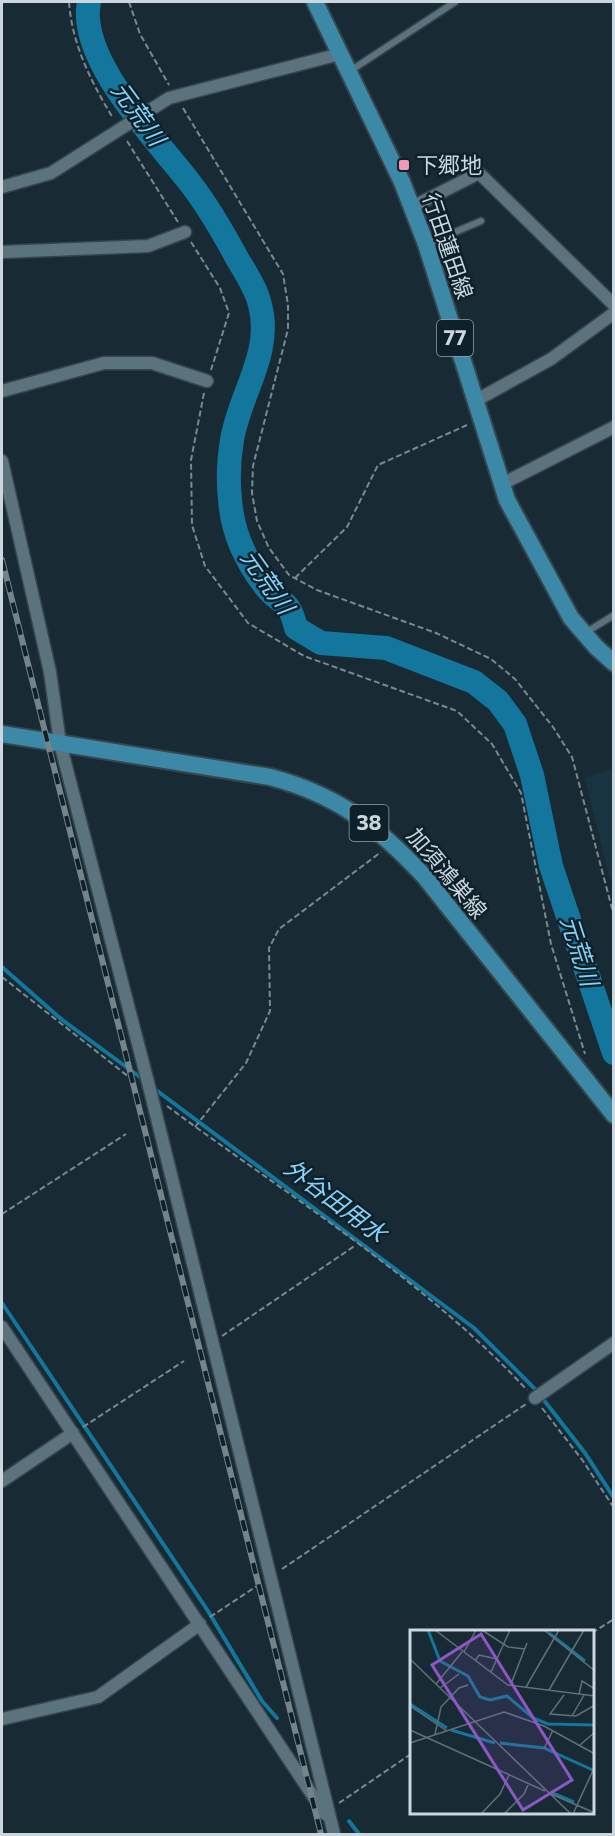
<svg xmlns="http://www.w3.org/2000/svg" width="615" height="1836" font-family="Commissioner,'Noto Sans JP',sans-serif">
<rect width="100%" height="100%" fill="#182b34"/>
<path fill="#183441" d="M613 768H614L613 892 585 778Z"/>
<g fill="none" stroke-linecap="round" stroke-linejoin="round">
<path stroke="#13769c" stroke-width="4" d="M2 967 61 1019 144 1080
M152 1087 474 1328 536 1390 585 1453 614 1498
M2 1303 208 1611 262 1701 277 1718
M349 1821 359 1834"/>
<path stroke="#13769c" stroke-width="24" d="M89 2C77 59 157 140 190 183 208 206 224 234 238 260 246 273 257 290 260 305 273 353 239 395 232 440 229 458 228 481 230 499 232 532 245 560 265 586 281 607 288 595 296 628L321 643 386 648 474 682 498 701 515 724 532 775 551 866 614 1053"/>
<defs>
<path id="service" d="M350 71 455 2
M427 244 481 221
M585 633 614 615"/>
<path id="minor" d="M2 187 51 173 169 98 340 54
M412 207 479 173 614 305
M2 252 148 246 185 232
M2 391 104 363H152L207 381
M475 401 551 359 614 313
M2 461 50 672 60 743 151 1094 334 1834
M502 484 614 427
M2 1327 325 1814
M535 1398 614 1343
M2 1481 73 1433
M2 1719 98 1697 200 1624"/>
<path id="primary" d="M315 2 402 182 426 244 507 500 571 618 596 647 614 663
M2 734 270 777C338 795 377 826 424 876L614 1115"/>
</defs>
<use href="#service" stroke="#36464e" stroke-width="9"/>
<use href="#minor" stroke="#36464e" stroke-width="15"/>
<use href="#primary" stroke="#36464e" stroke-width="20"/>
<path stroke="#7a8990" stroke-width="2" stroke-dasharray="6 3" stroke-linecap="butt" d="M69 2C72 44 91 82 113 118
M129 2 140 34 169 85
M183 108 283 274 288 305V329L253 466 252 493 257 521 269 548 289 575 317 590 436 633 491 659 515 679 553 727 572 757 614 916
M127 141 178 222
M191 242 220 288 229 313 211 370
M204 393 191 460 192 525 205 566 248 623 304 656 457 711 492 744 521 793 551 944 585 1054
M295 578 347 527 378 465 467 425
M2 977 134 1081
M167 1106C287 1195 425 1280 527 1390
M195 1127 246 1063 270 1011 269 948 279 929 381 852
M2 1214 126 1134
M222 1336 356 1245
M542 1408 583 1461 614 1508
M83 1427 184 1361
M282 1569 526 1404
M210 1617 260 1584
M592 1633 614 1619
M339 1803 411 1754"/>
<use href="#service" stroke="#5c727d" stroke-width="6"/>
<use href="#minor" stroke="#5c727d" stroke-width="12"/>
<use href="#primary" stroke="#3c88a7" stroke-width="16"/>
<defs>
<path id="rail" d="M2 560 321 1834"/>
</defs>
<use href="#rail" stroke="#74848b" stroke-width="6"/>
<use href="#rail" stroke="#0e212a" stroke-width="4" stroke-dasharray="11" stroke-linecap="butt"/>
</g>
<rect fill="#f09ab7" stroke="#0e212a" stroke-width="2" x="398" y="159" width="12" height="12" rx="3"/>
<g text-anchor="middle" stroke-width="5" stroke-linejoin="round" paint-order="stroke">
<g fill="#0e212a" stroke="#92a0a7" stroke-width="1.5">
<rect x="437" y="320" width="36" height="36" rx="4.5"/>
<rect x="349.5" y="805" width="39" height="36" rx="4.5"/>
</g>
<g font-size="21" font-weight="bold" fill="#cbd7dd">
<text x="455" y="345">77</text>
<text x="369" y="830">38</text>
</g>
<g font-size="22" fill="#cbd7dd" stroke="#0e212a" text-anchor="start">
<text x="416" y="173">下郷地</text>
</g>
<g font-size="22" fill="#cbd7dd" stroke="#0e212a">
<text transform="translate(448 246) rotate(71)" y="8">行田蓮田線</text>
<text transform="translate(447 873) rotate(50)" y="8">加須鴻巣線</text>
</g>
<g font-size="24" font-style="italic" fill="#85d3f9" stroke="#0e212a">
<text transform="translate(138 114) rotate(54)" y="8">元荒川</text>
<text transform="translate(267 582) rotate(55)" y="8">元荒川</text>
<text transform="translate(579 951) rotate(72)" y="8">元荒川</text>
<text transform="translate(335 1201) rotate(37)" y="8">外谷田用水</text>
</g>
</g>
<g transform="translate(410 1630)">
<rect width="184" height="184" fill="#182b34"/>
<path fill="none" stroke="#13769c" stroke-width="3" d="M18 0 30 31 58 46 70 67 80 70 97 66 123 88 138 94 185 95M139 3 175 31M0 74 37 98M41 100 85 113M90 113 134 118 185 141M140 162 164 172"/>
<path fill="none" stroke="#607078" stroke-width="1.5" d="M25 0 98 55 185 66M72 0 98 17 115 19M134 0 185 41M54 22 66 0M0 29 161 184M65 31 69 25 87 29M81 42 100 0M26 54 52 22M101 54 117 13M116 57 149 0M30 58 49 44M139 60 174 0M169 64 172 51 183 58 185 53M154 65 140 84 166 86 185 75M0 76 37 101M162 86 174 65M0 100 135 161M25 104 31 77 49 58 58 55M0 113 94 82 134 96 185 124M170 115 185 102M134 119 143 100M141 164 185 183M71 184 90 164 99 145M94 184 114 164 119 153M163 184 185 136"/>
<path fill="#8f57c6" fill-opacity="0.15" stroke="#8f57c6" stroke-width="3" d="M71 4 162 150 113 180 22 35Z"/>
<rect width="184" height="184" fill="none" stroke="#cbd7dd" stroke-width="3"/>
</g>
<rect width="615" height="1836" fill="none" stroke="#cbd7dd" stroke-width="6"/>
</svg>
